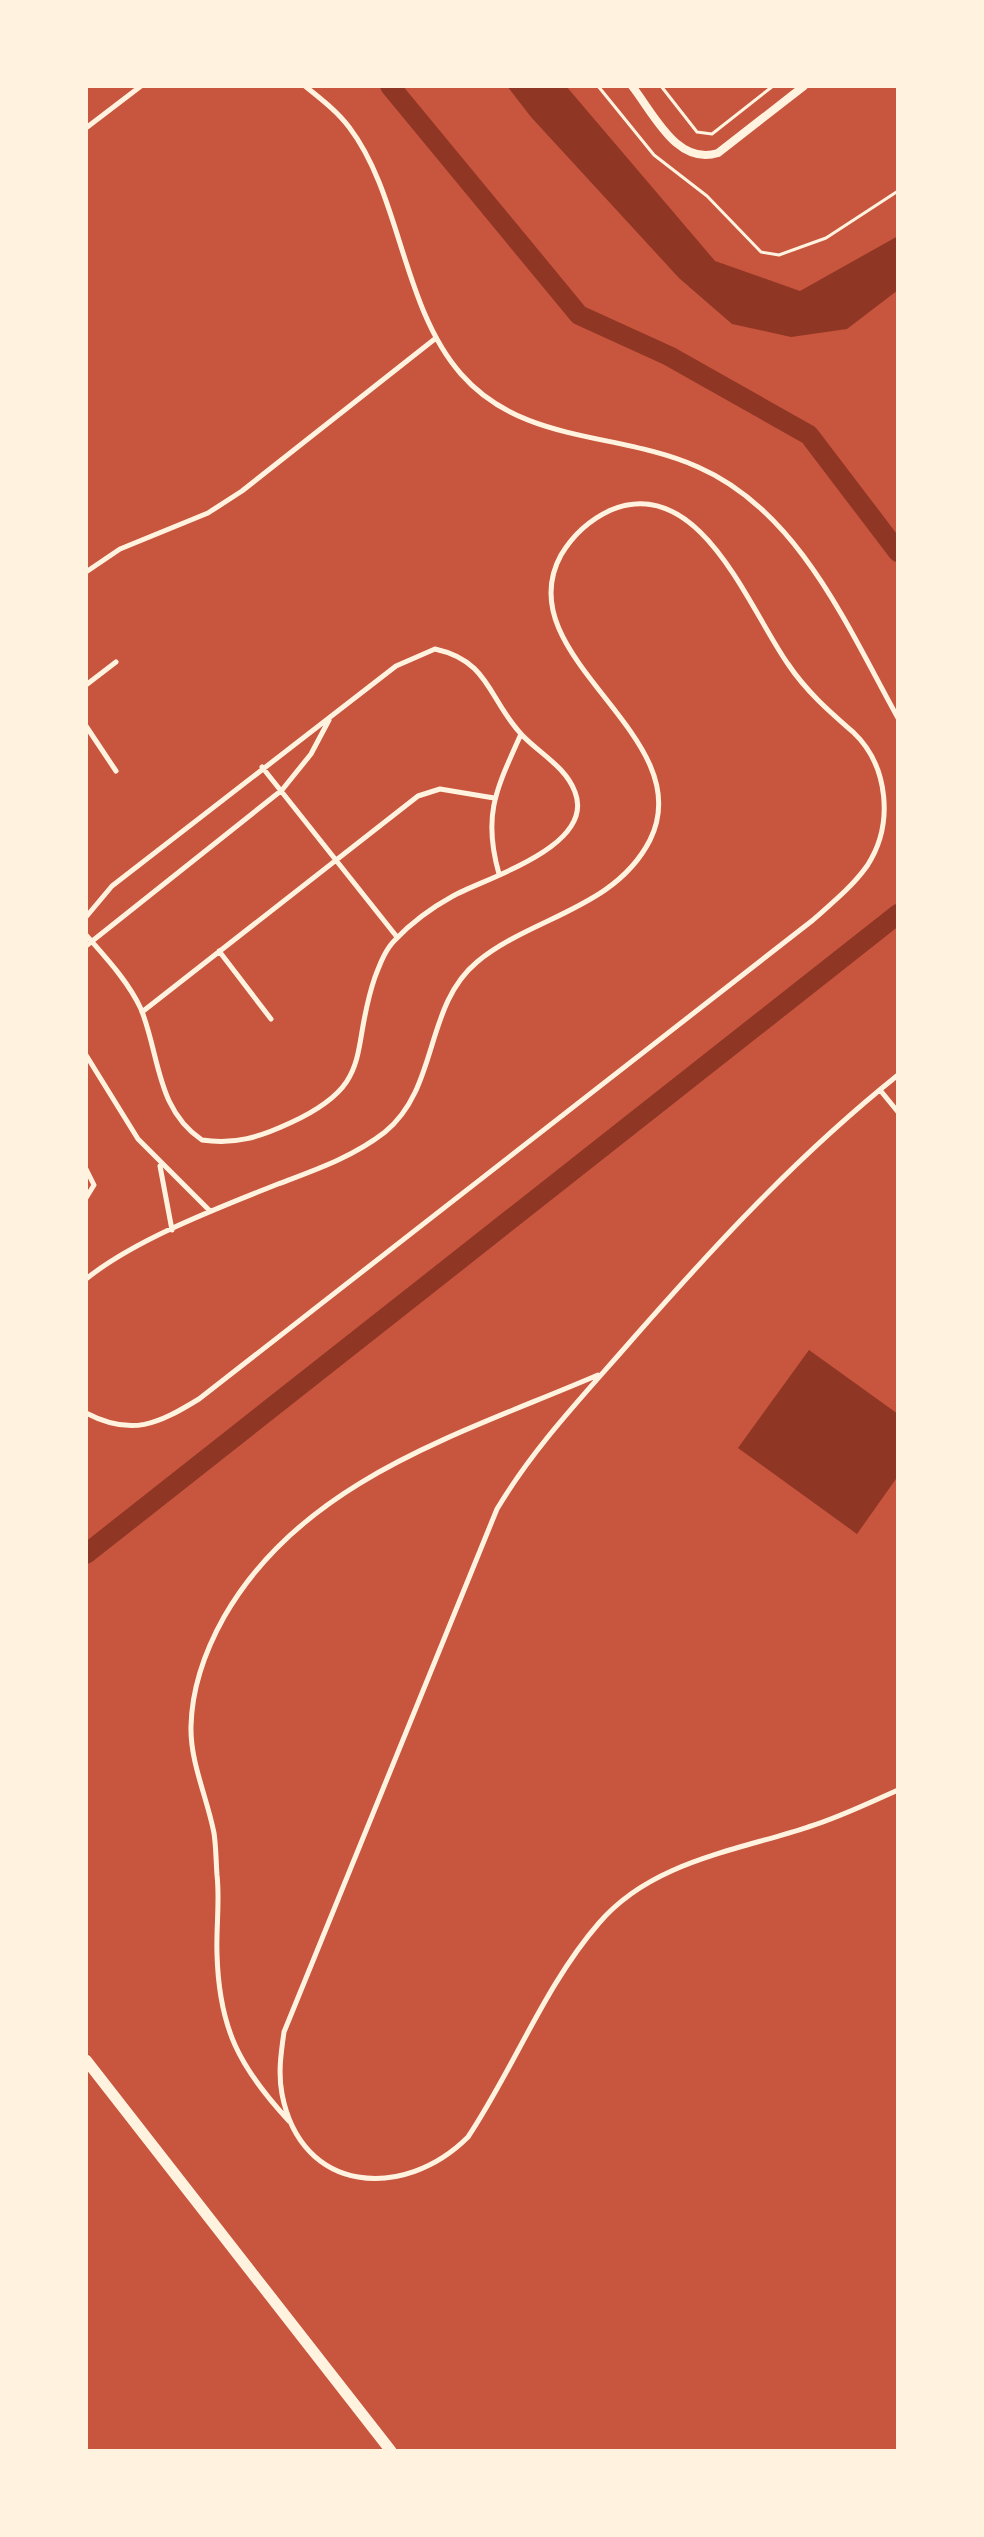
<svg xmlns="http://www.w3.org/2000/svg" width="984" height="2537" font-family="'Alegreya Sans',sans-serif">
<rect width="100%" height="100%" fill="#c8553d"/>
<path fill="#8f3625" d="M507 86H566L715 261 800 291 898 236V290L847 329 791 337 732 324 679 278 531 117Z
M809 1350 898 1414V1476L857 1534 738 1448Z"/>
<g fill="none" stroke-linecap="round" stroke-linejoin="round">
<path stroke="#8f3625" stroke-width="20" d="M390 86 579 315 669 356 809 435 898 552
M86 1554 898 914"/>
<path stroke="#fff3e0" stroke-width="3" d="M598 86 654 155 707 196 761 252 779 255 826 238 898 191
M661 86 697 132 712 134 773 86"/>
<path stroke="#fff3e0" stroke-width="5" d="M305 86C321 99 337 111 349 127 401 195 402 307 461 374 523 445 618 431 698 467 799 511 848 628 898 718
M86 128 141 86
M86 572 120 549 208 513 242 491 436 338
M86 685 116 662
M86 726 116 771
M262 767 397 937
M499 874C482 814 497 788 521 734
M86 917 112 886 396 666 435 649C490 661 488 699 522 735 539 753 566 767 575 792 596 846 488 877 453 896 433 907 411 923 395 940 385 950 380 964 375 977 349 1052 377 1083 290 1123 260 1137 235 1145 202 1140 156 1109 160 1056 141 1009 128 981 106 958 86 935
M86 946 282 790 311 754 329 720
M219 951 271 1019
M142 1012 418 796 440 789 494 798
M86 1055 138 1139 210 1211
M898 1075C797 1156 715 1245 630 1342 583 1396 534 1447 497 1509L284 2032C281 2053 278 2073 282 2094 301 2194 404 2201 468 2137 514 2068 545 1985 599 1923 651 1862 735 1851 808 1827 838 1818 869 1803 898 1790
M880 1090 898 1112
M160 1166 172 1230
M86 1169 94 1185 86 1198
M86 1279C136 1239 218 1208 278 1184 315 1170 353 1157 385 1132 439 1088 424 1006 477 962 531 917 615 909 650 840 702 735 505 657 561 555 573 535 589 520 611 510 700 473 749 609 788 664 806 691 829 711 853 732 889 766 894 825 867 866 852 887 832 903 813 920L199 1399C158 1424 132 1437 86 1413
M289 2121C239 2067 219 2028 217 1954 216 1927 220 1901 217 1875 216 1861 216 1846 214 1833 207 1797 190 1762 191 1726 192 1686 205 1651 224 1617 303 1479 461 1434 598 1375"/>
<path stroke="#fff3e0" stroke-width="8" d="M632 86C654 114 677 166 718 153L804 86"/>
<path stroke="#fff3e0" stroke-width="11" d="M86 2060 391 2451"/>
</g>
<rect width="984" height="2537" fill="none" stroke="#fff3e0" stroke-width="176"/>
</svg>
